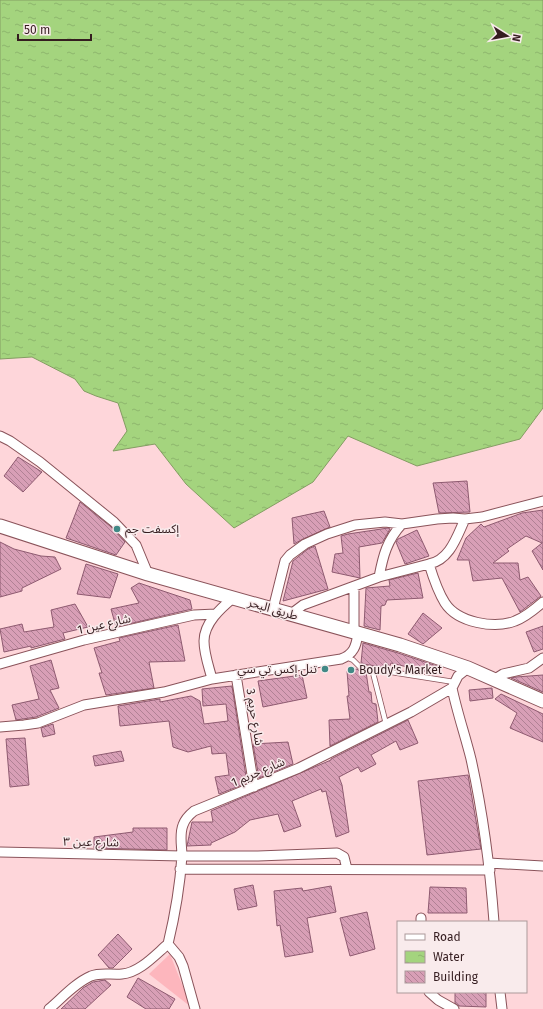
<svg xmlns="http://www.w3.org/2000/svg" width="543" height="1009" font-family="'Fira Sans','Noto Sans Arabic',sans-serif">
<defs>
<pattern id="water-ripples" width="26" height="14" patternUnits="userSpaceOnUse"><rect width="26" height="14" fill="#a4d47e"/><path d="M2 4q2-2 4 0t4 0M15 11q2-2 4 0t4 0" fill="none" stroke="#8eb66d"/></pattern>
<pattern id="building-back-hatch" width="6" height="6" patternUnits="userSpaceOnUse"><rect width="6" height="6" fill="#d89fb6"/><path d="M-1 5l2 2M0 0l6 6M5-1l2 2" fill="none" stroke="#b08194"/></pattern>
</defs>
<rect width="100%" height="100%" fill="#fed6da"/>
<path fill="#fdb6bd" d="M170 954 191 1007 149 974Z"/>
<path fill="url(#water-ripples)" stroke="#839d62" d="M0 0H543V408L520 439 417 466 348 436 313 482 234 528 186 484 155 444 113 451 127 431 118 403 96 396 84 391 75 379 32 357 0 359Z"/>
<path fill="url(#building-back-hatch)" stroke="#8e5a70" d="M18 457 42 472 23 492 4 476Z
M467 481 470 512 439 513 433 483Z
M80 502 110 526 125 542 116 555 66 538Z
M543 510V570L532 551 542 543 526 536 507 549 509 551 493 563H518L520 580 528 577 541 596 520 612 502 578 473 581 469 560H457L466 538 481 524 484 527 522 513Z
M324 511 330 527 303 539 294 544 292 518Z
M388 528 390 529 382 543 359 547 360 578 332 572 335 554 343 553 341 536 348 534Z
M417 530 429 556 405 564 396 542 398 539Z
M0 542 14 549 41 556 55 557 61 569 22 588V591L0 597Z
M315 546 328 589 283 601 293 561 308 549Z
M86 564 118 574 110 598 77 594Z
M418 573 423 598 387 600 385 605 381 606 380 630 364 626 366 588 390 586 389 580Z
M139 583 190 600 192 609 116 627 111 609 139 603 131 588Z
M75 604 88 627 63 633 65 639 31 648V646L4 652 0 629 22 624 24 632 54 627 51 610Z
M423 613 442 628 423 644 408 634Z
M178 625 185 661 149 662 154 688 106 695 99 673H102L94 648 120 641 119 638Z
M543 626V649L534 652 526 632Z
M363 643 398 653 437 666 436 674 391 663 389 668 363 664 361 663Z
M51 660 59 688 50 690 59 708 36 717 16 720 12 705 39 699 30 666Z
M357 669 360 672H366L369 692H371L372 703 376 704 378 722 330 746 329 720 350 719 347 696H349L347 671Z
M302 675 307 698 263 707 258 681Z
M543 675V692L511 678 516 677Z
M232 686 247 783 219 794 215 777 229 775 226 753 212 754 211 746 188 752 173 747 169 721 120 726 118 706 160 699V702L191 696 200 701 204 724 228 721 226 704 203 706 202 689Z
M492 688 493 698 470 701 469 690Z
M501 694 543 714V742L510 728 517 713 495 699Z
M408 720 418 743 400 750 396 741 371 755 376 764 361 772 358 767 339 777 342 785 349 832 336 837 326 791 322 792 321 789 292 801 301 826 284 832 278 814 250 820 235 832 211 843V845L187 846 192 822H213L211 811 331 760V759Z
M53 724 55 734 43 737 41 728Z
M25 738 29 785 10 787 6 739Z
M288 742 293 764 259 778 253 744Z
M121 751 124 761 95 766 93 756Z
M468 775 481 849 427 855 418 781Z
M133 828H167V850L94 848V837L133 832Z
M253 885 257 906 238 910 234 889Z
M331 886 336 912 307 918 313 952 285 957 280 925 277 926 274 891 302 888 303 891Z
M430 887 466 888 467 913H428Z
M367 912 375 949 350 956 340 918Z
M118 934 132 949 113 968H109L98 955Z
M138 978 175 999 169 1009H146L127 997Z
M105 980 111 985 85 1009H61L83 988 93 982Z
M455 992H486V1007L459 1006 455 1003Z"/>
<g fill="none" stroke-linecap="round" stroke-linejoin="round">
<defs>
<path id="service" d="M346 657 353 660 361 668 372 669 386 724
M372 669 454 682"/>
<path id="minor" d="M0 436 10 441 40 462 114 522 136 545 148 574
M429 564C450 560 457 536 465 519
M379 577 429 564C433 577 438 592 445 603 458 623 495 629 515 621 526 617 535 609 543 602
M354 587V632
M233 598C221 608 204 623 204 641 204 654 209 667 212 679L341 659C354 654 356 646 358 634
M273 609 285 561 290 555 305 544 327 534 355 525 385 522 402 524
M291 614 303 605 379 577C383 556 387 540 402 524L437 519 453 518 465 519 482 517 543 501
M0 664 84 640 194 615 216 614
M468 668 458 676 452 688C457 712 465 735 471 759 483 813 490 867 494 922
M236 675 254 787
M495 679 503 674 529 668 543 658
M0 727 24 725 38 723 84 705 164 692 212 679
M0 852 182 856H258L337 853 344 857 347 869
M489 863 543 866
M180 869 490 870
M421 918V922
M168 944C175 915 180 885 182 856 182 846 179 835 183 825 185 819 189 815 194 811L299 768 411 712 452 688
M168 944 179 957 183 966 195 1009
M429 992 438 1000 454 1009
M500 992 502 1009
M49 1009C62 998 75 983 91 976 101 972 111 975 122 974 139 973 155 955 168 944"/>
<path id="primary" d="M0 526 148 574 400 645 468 668 543 701"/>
</defs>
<use href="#service" stroke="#8a535a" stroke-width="6"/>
<use href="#minor" stroke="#8a535a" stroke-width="11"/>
<use href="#primary" stroke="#8a535a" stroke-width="15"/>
<use href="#service" stroke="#fff" stroke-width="4.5"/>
<use href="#minor" stroke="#fff" stroke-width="9"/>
<use href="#primary" stroke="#fff" stroke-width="13"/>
</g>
<g fill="#418986" stroke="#f9ebec" stroke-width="1.5">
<circle cx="117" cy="529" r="4"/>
<circle cx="325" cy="669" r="4"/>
<circle cx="351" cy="670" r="4"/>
</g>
<g text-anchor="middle" stroke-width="3" stroke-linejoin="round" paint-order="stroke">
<g font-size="12" fill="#351d20" stroke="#f9ebec" text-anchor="start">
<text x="125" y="533">إكسفت جم</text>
<text x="317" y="673" text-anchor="end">تنل إكس تي سي</text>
<text x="359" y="674">Boudy's Market</text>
</g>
<g font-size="12" fill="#351d20" stroke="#f9ebec">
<text transform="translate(273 609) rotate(16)" y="4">طريق البحر</text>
<text transform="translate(104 624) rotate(-13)" y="4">شارع عين 1</text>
<text transform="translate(255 717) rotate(81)" y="4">شارع حريم 3</text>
<text transform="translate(258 772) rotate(-23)" y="4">شارع حريم 1</text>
<text transform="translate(91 842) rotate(1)" y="4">شارع عين ٣</text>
</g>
</g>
<rect x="397" y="921" width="130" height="72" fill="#f9ebec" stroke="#ab999a"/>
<rect x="405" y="934" width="20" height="6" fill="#ffffff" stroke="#ab999a"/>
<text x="433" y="941" font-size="12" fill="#351d20">Road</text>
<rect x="405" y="951" width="20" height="12" fill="url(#water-ripples)" stroke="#ab999a"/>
<text x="433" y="961" font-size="12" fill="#351d20">Water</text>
<rect x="405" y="971" width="20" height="12" fill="url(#building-back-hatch)" stroke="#ab999a"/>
<text x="433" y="981" font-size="12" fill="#351d20">Building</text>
<g transform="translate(507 36) rotate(101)" stroke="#f9ebec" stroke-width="3" paint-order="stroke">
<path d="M0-3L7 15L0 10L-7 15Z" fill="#351d20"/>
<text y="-6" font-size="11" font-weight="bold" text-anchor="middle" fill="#351d20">N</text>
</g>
<path d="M18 34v6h73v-6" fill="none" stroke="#351d20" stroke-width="2"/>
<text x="24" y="34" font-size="12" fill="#351d20" stroke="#f9ebec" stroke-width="3" paint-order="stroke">50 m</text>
</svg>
